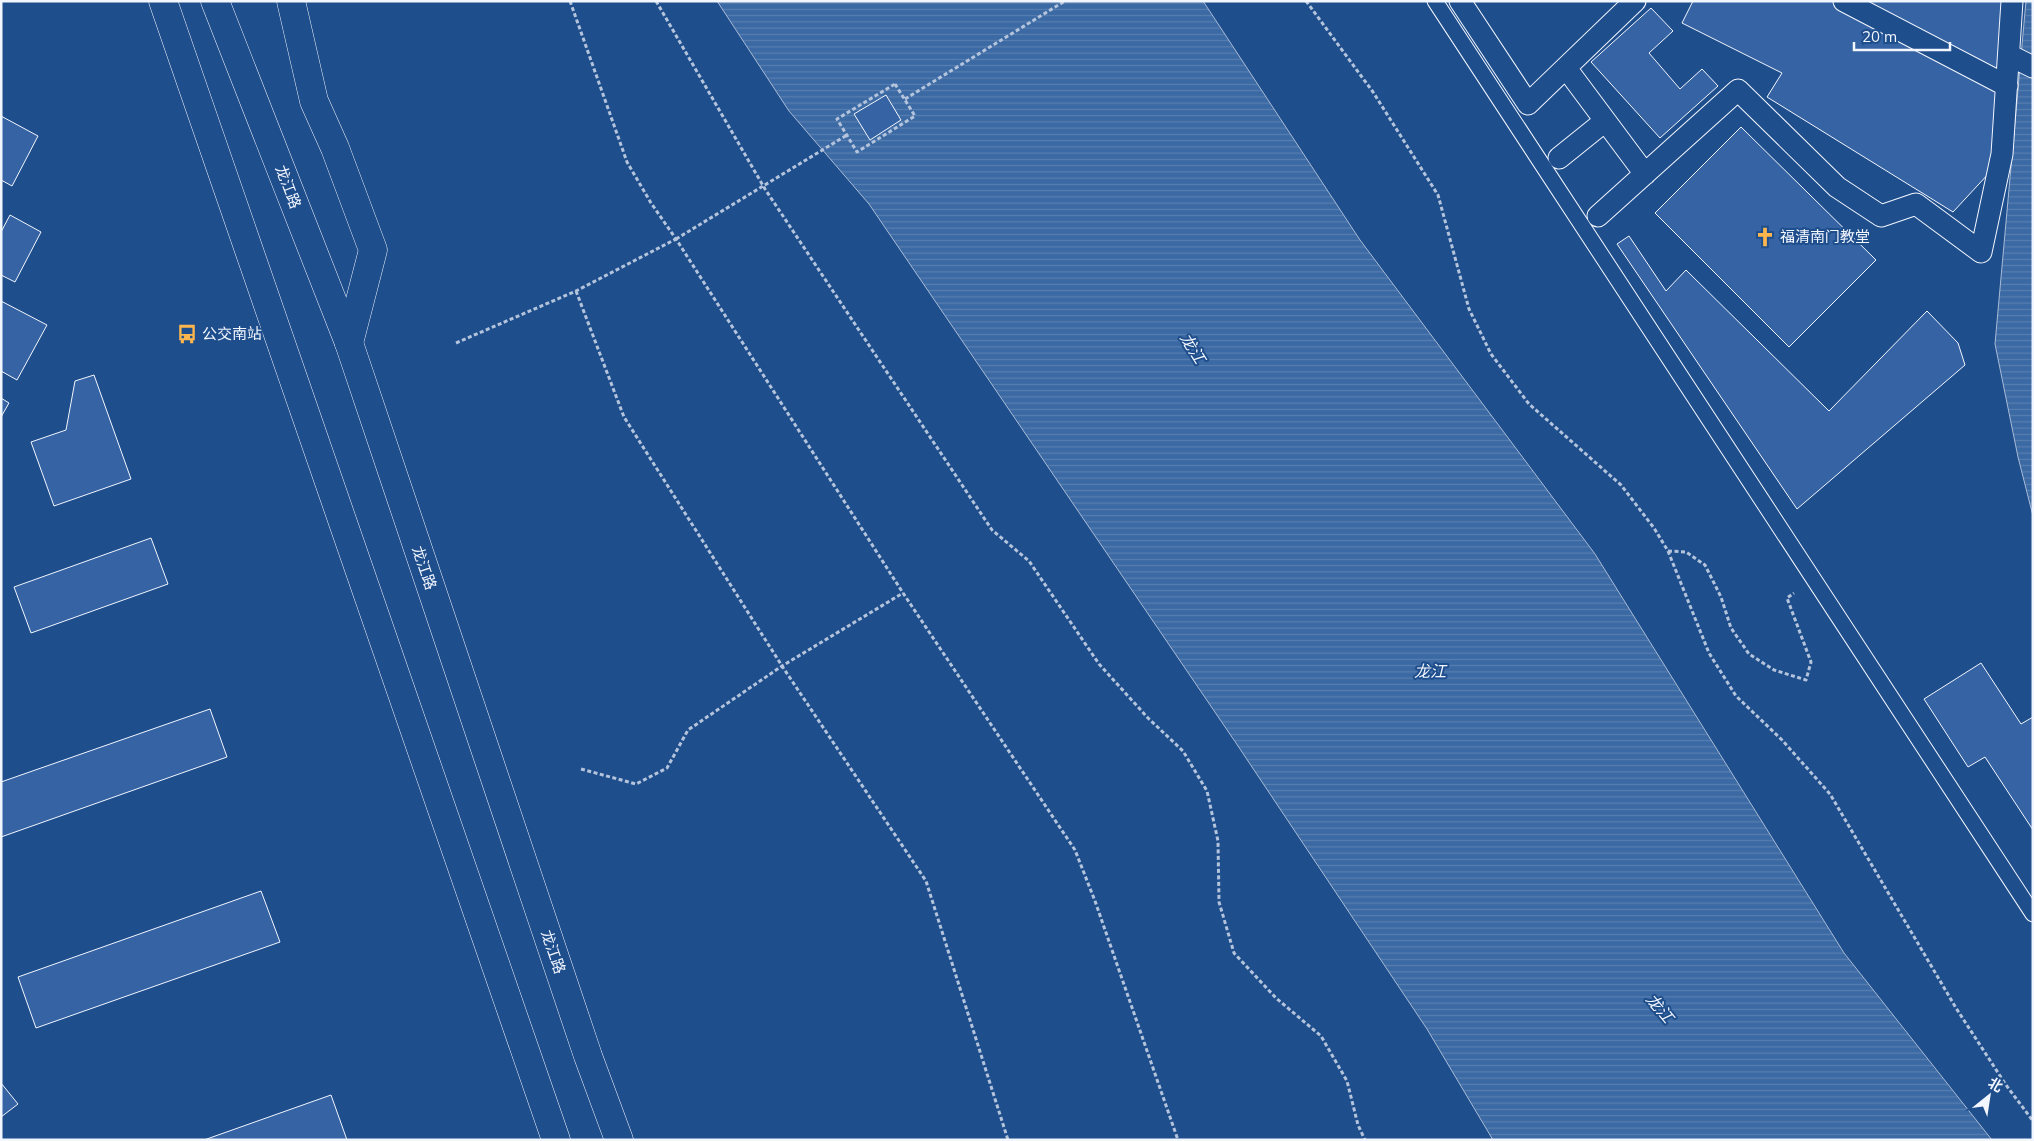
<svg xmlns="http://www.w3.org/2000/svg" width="2034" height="1141" font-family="Mulish,'Noto Sans SC',sans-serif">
<defs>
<pattern id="water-rules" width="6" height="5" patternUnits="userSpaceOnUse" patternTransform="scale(1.25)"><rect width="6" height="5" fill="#3b69a3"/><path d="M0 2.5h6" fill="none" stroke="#587fb1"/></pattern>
</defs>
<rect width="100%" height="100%" fill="#1f4e8c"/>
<path fill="url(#water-rules)" stroke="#a8bbd7" d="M717 1H1203L1360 240 1595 554 1844 953 1992 1140H1493L1427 1029 1236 743 869 204 789 111Z
M2026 1H2033V516L2018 457 1995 344Z"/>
<path fill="#3563a3" stroke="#f2f6ff" d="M1693 1H2006L1991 171 1953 212 1767 97 1782 73 1682 23Z
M1651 8 1673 31 1649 53 1680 89 1702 69 1718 86 1660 138 1591 62Z
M886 95 901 120 870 140 854 114Z
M1 116 38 136 12 186 1 180Z
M1741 127 1876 260 1789 347 1655 213Z
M10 215 41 232 15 282 1 275V232Z
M1629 236 1666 291 1686 270 1829 411 1927 311 1958 343 1965 365 1797 509 1617 244Z
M1 301 47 325 17 380 1 371Z
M94 375 131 479 54 506 31 442 66 430 75 381Z
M1 398 9 403 1 417Z
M151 538 168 584 31 633 14 587Z
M1981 663 2021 724 2033 717V830L1985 757 1968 767 1924 699Z
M210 709 227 757 1 837V782Z
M261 891 280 942 36 1028 18 977Z
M1 1083 18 1104 1 1117Z
M331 1095 347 1140H204Z"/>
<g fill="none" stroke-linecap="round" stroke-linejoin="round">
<defs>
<path id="service" d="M1435 1 2033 914"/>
<path id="pedestrian" d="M1460 1 1528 104 1635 1
M1844 1 2007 86
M2009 55 2033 67
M1566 68 1645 174
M1559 158 1605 121
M1598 216 1738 90 1837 187 1881 216 1916 204 1981 252 2002 154 2012 1"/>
<path id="tertiary" d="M291 1 314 101 335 148 373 250 349 343"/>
<path id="primary" d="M163 1 556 1140
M215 1 349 343 588 1056 619 1140"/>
</defs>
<use href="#service" stroke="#f2f6ff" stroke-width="17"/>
<use href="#pedestrian" stroke="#f2f6ff" stroke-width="23"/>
<use href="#tertiary" stroke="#f2f6ff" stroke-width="29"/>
<use href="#primary" stroke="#f2f6ff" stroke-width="29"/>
<path stroke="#b3c4dc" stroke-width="3" stroke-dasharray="4 2.5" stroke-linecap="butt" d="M570 1 627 162 651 203 676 239 903 593 1075 850 1095 901 1178 1140
M656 1 765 189 992 530 1029 561 1099 664 1148 718 1183 751 1207 791 1218 841 1219 902 1234 953 1276 998 1321 1036 1347 1081 1358 1125 1365 1140
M1306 1 1373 92 1438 195 1469 309 1491 354 1529 404 1621 485 1654 528 1668 551 1709 653 1736 696 1782 740 1830 794 1956 1008 2006 1085 2033 1121
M895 84 915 116 857 152 837 119Z
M905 99 1065 1
M576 291 624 417 782 666 926 881 1008 1140
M456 343 576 291 676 239
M1668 551 1686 552 1705 565 1721 597 1731 628 1749 654 1774 670 1806 680 1811 662 1787 598 1794 593
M581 769 636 784 667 768 688 730 782 666 903 593"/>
<use href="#service" stroke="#1f4e8c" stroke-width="15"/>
<use href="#pedestrian" stroke="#1f4e8c" stroke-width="21"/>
<use href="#tertiary" stroke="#1f4e8c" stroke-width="28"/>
<use href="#primary" stroke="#1f4e8c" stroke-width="28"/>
<path stroke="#b3c4dc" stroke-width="3" stroke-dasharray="4 2.5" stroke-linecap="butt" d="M676 239 847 135"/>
</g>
<defs>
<symbol id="church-bare" viewBox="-9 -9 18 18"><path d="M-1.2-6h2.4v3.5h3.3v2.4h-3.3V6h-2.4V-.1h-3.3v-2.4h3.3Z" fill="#ffb74d" stroke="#1f4e8c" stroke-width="2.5" paint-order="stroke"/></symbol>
<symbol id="bus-bare" viewBox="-9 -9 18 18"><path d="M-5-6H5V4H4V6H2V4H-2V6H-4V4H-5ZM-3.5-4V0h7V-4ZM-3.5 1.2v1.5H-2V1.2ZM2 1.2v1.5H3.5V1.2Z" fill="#ffb74d" stroke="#1f4e8c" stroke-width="2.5" paint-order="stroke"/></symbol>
</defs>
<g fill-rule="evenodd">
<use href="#church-bare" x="1751" y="223" width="28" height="28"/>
<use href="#bus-bare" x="173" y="320" width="28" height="28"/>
</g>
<g text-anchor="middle" stroke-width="4" stroke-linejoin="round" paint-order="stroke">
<g font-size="15" fill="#f2f6ff" stroke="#1f4e8c">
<text transform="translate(288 187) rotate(69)" y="5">龙江路</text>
<text transform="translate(424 568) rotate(71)" y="5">龙江路</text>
<text transform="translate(553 952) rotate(71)" y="5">龙江路</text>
</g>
<g font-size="15" fill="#f2f6ff" stroke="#1f4e8c" text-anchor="start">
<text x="1780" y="242">福清南门教堂</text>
<text x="202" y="339">公交南站</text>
</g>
<g font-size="16" font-style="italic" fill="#f2f6ff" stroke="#1f4e8c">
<text transform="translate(1193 348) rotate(58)" y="6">龙江</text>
<text x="1430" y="677">龙江</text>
<text transform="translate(1660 1008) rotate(50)" y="6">龙江</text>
</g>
</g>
<rect width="2034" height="1141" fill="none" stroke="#f2f6ff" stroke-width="5"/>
<g transform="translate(1989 1096) rotate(30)" stroke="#1f4e8c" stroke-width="4" paint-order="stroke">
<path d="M0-4L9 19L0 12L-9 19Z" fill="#f2f6ff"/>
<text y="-8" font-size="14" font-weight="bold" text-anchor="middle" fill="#f2f6ff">北</text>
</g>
<path d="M1854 42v8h96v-8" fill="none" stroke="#f2f6ff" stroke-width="2.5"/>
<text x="1862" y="42" font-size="15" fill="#f2f6ff" stroke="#1f4e8c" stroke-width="4" paint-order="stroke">20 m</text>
</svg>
